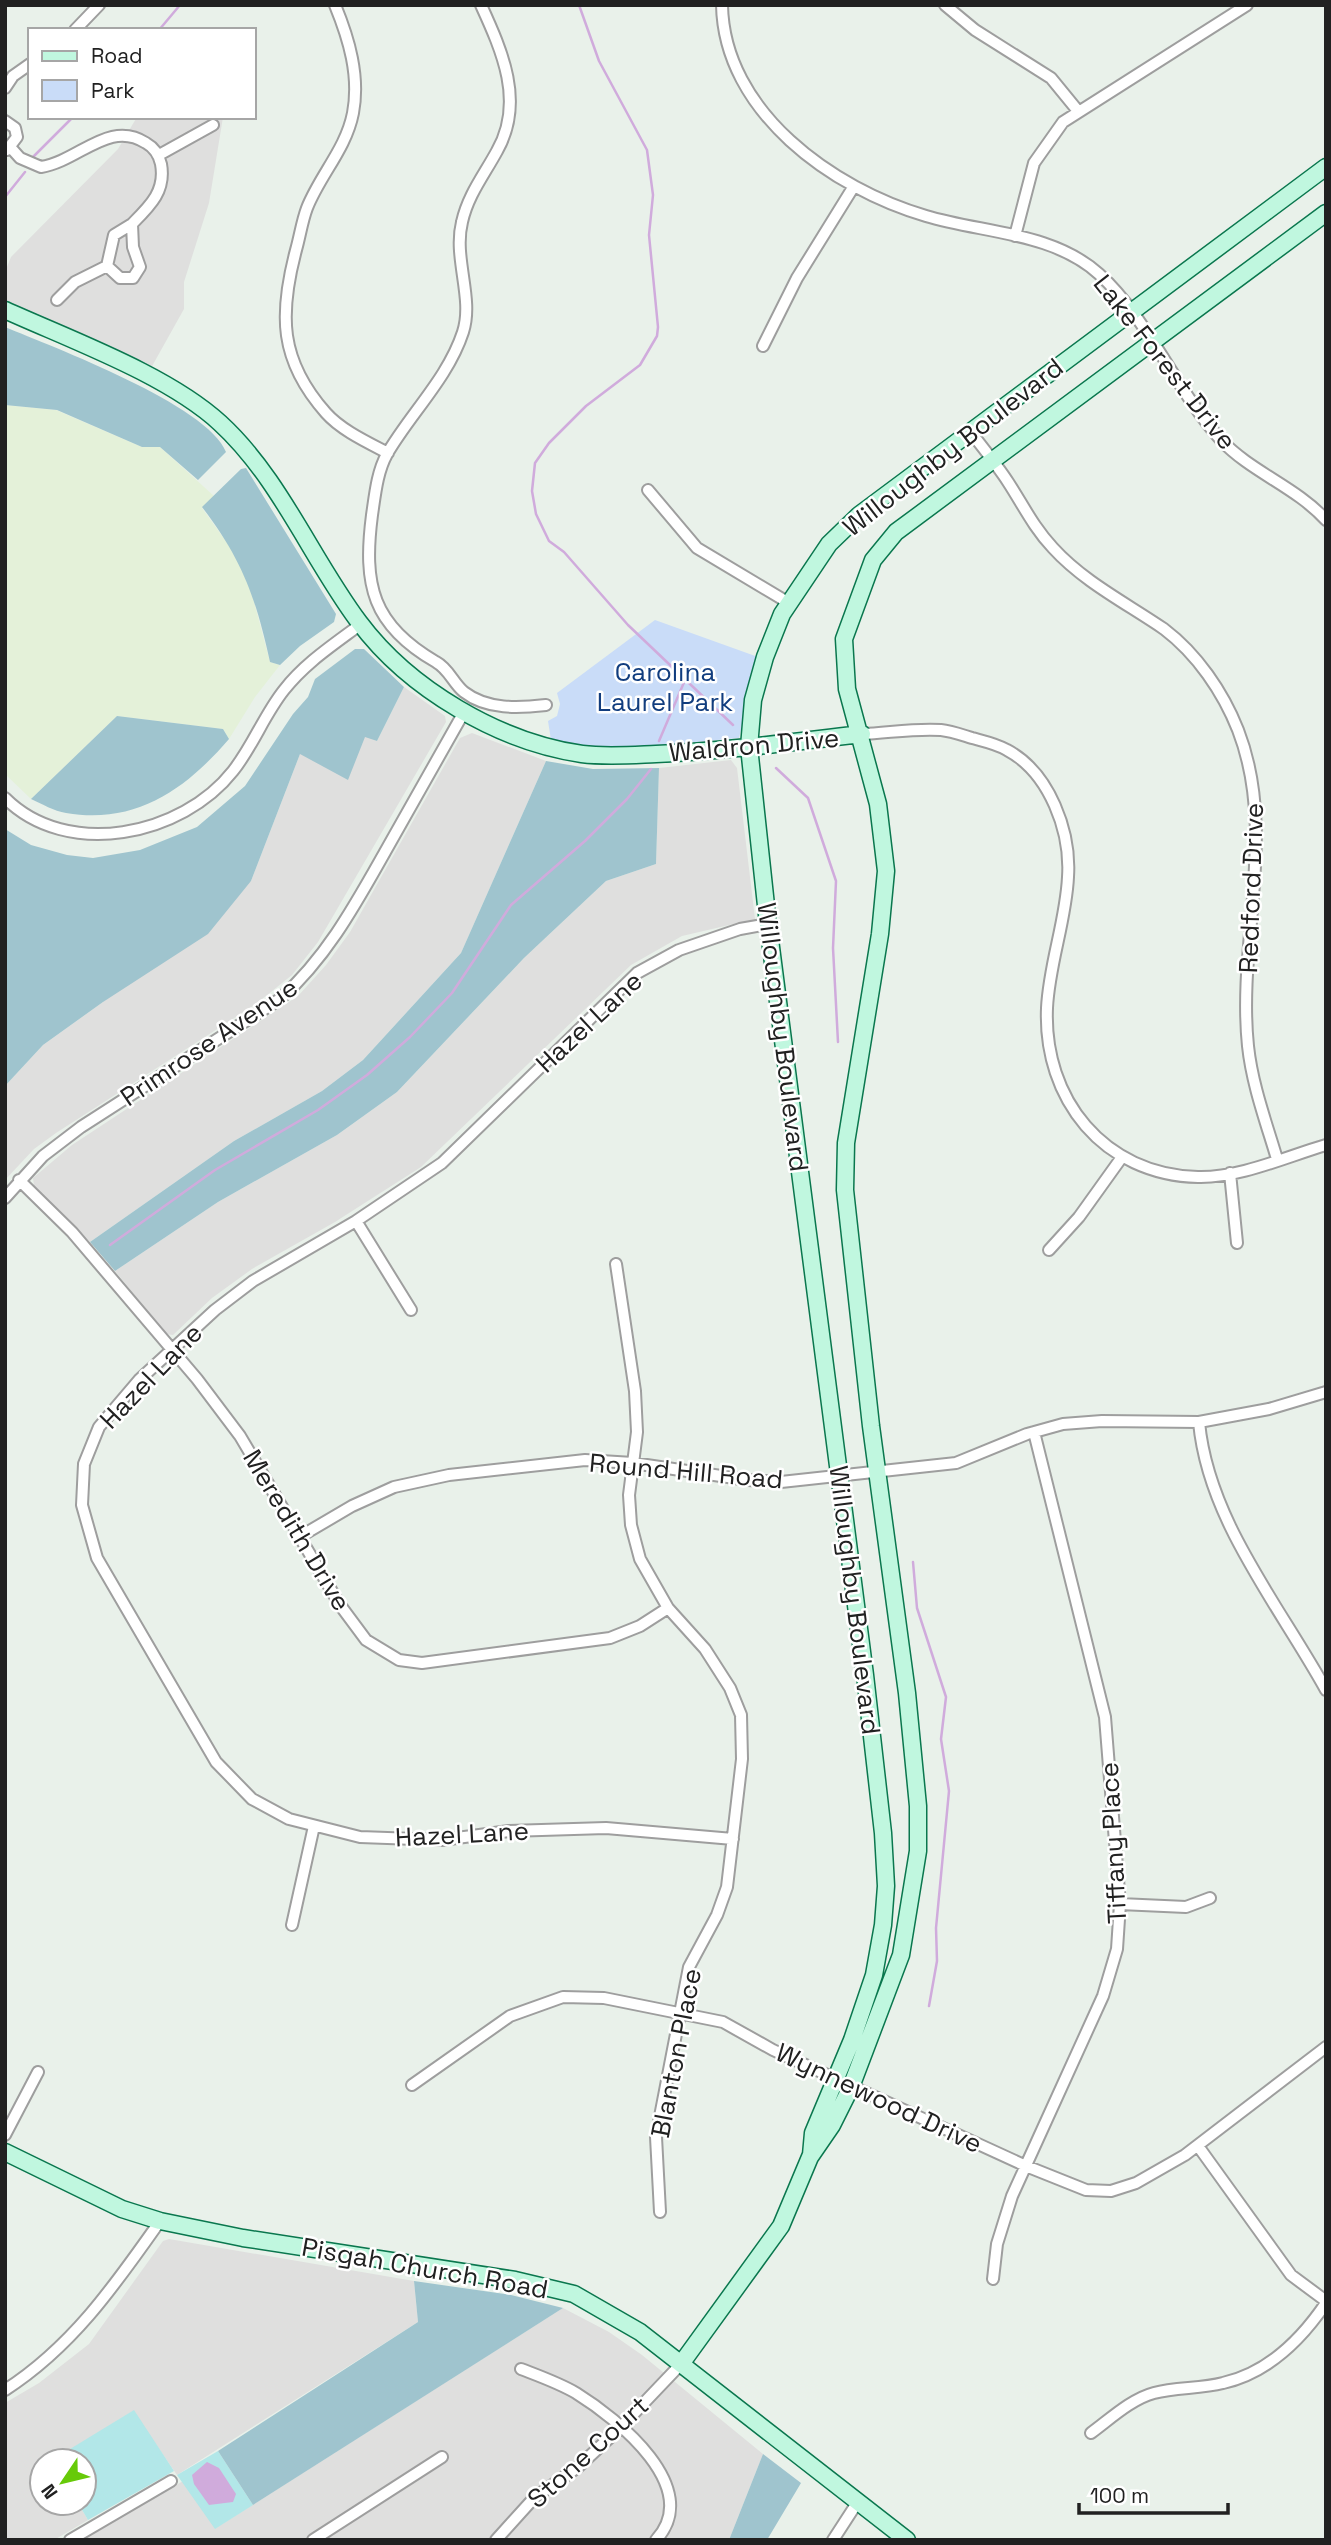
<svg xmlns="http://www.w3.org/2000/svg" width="1331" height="2545" font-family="'Space Grotesk',sans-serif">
<rect width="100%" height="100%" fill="#e9f1ea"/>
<path fill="#dfdfde" d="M137 117H223L209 203 184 282V309L151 368 5 300V272L11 257 118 149Z
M404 687 445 716 446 722 318 942 292 975 256 1004 56 1133 34 1149 5 1180V1086L43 1045 103 1002 251 881 300 754 366 736 377 741Z
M472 733 546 761 461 953 363 1060 322 1091 234 1141 90 1242 34 1186 33 1178 72 1145 298 996 326 965 350 932 460 738Z
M731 760 737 768 755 919 682 936 631 965 421 1167 335 1222 252 1269 212 1298 173 1335 166 1334 115 1271 218 1202 337 1135 397 1092 524 958 606 881 656 864 659 768Z
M169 2239 414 2281 418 2322 177 2475 133 2411 53 2461H42V2503H78L88 2520 54 2540H5V2403L39 2383 89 2344 163 2241Z
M563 2308 609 2332 642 2355 763 2454 729 2540H83L183 2481 216 2528Z"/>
<path fill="#e4f1d9" d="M5 405 56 410 142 447H160L214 496 202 508 233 551 249 583 270 662 280 665 255 697 229 739 223 729 117 716 31 799 5 774Z"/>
<path fill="#b2e7e8" d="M134 2410 174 2471 88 2520 78 2503H84V2461L52 2460Z
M218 2451 253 2505 215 2529 177 2475Z"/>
<path fill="#9fc4ce" d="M5 327C53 347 208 405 226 452L198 480 160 447H142L57 410 5 405Z
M246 468 336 614 334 622 300 646 280 665 270 662C256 598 242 559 202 507L241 469Z
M355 649H364L404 687 377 741 365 737 348 780 300 754 251 881 208 934 103 1002 43 1045 5 1086V829L31 845 67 855 93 858 140 850 197 827 245 786 293 714 308 697 315 679Z
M117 716 223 729 229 739C186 789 136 825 66 813 54 811 42 804 31 799Z
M546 761 593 769 659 768 656 864 606 881 524 958 397 1092 337 1135 218 1202 115 1271 90 1242 234 1141 322 1091 363 1060 461 953Z
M414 2281 511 2295 563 2308 253 2505 218 2451 418 2322Z
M763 2454 801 2483 767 2540H729Z"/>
<path fill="#c9dcf8" d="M655 620 758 657 739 738 621 749 585 748 551 740 548 721 557 716 560 704 557 693Z"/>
<path fill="#d0abdc" d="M207 2462 219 2468 236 2494 233 2502 209 2505 194 2484 192 2475Z"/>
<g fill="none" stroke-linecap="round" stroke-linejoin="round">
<path stroke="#d0abdc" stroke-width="2.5" d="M579 5 599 61 647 150 653 195 649 235 658 327 657 336 640 365 586 406 549 443 535 463 532 491 536 514 549 541 564 552 628 625 733 725
M159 30 180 5
M33 157 73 117
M5 197 25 172
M659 741 685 680
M776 768 808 798 836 881 833 948 838 1042
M110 1245 215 1170 318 1110 367 1075 410 1037 452 993 511 905 585 841 627 799 651 769
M913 1562 917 1608 946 1697 941 1739 949 1791 936 1928 937 1961 929 2006"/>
<defs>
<path id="street" d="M335 5C349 39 360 76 353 113 346 149 320 175 307 208 302 221 300 236 296 250 279 314 279 360 326 413 341 430 367 442 388 453
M481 5C502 51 525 102 497 151 484 175 468 195 462 222 453 258 474 298 463 332 448 378 410 414 387 454 377 472 375 495 372 515 363 585 372 625 436 662 449 669 453 683 464 692 487 710 519 708 546 705
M722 5C724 112 833 189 926 216 982 233 1053 232 1099 274 1147 317 1177 392 1221 440 1251 472 1296 487 1326 520
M945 5 975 30 1051 78 1078 111
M75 30 99 5
M5 88 13 76 30 64
M5 121 15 128 17 137 7 150
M11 148 20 158 41 167C79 161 109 119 146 143 155 148 159 155 161 164 166 191 150 206 132 224L133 247 140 267 133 278H120L107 266
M159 155 213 125
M1015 236 1034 163 1063 122 1247 5
M107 266 114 235 132 224
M57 300 75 282 107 266
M763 346 797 278 854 186
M970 431C983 448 997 465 1008 482 1023 505 1034 528 1053 548 1084 582 1126 603 1164 629 1197 654 1223 692 1238 730 1278 833 1237 941 1248 1046 1252 1084 1266 1122 1277 1159
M648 490 697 548 789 603
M862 734C888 733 915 728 941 730 951 731 962 735 972 738 983 741 997 744 1007 750 1050 773 1071 832 1068 877 1066 921 1049 964 1047 1008 1043 1099 1104 1175 1198 1177 1240 1178 1285 1157 1326 1145
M5 798C67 860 182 836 233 771 253 746 264 715 284 690 305 663 333 645 361 624
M1230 1173 1237 1243
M19 1180 72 1232 197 1379 240 1436 340 1605 366 1640 399 1660 422 1663 610 1638 640 1626 668 1608
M5 1198 43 1156 81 1127 280 999C327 957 355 905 385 852 412 805 438 758 464 712
M356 1221 411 1310
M1049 1250 1079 1217 1122 1157
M616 1264 635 1391 637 1432 629 1495 631 1525 640 1559 668 1608 705 1649 730 1688 741 1715 742 1759 727 1887 717 1915 689 1967 656 2137 660 2212
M1199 1422C1208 1520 1279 1605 1326 1690
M301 1536 352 1506 394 1487 449 1475 585 1460 633 1463 748 1480 781 1482 956 1463 1027 1434 1063 1424 1102 1421 1199 1422 1269 1409 1326 1392
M733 1839 606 1828 509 1831 442 1840 360 1837 289 1819 252 1799 216 1762 97 1558 82 1505 84 1464 99 1427 139 1380 215 1310 253 1281 356 1221 442 1163 637 973 679 950 740 929 768 924
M1120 1904 1186 1907 1210 1898
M292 1925 314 1826
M412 2085 510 2016 563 1997 604 1998 723 2022 773 2050 1026 2166 1086 2190 1111 2191 1136 2183 1185 2155 1326 2047
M5 2135 38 2072
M1198 2146 1291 2275 1326 2301
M993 2279 997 2244 1012 2196 1103 1996 1117 1949 1120 1904 1105 1717 1034 1432
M521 2369C539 2376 559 2383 576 2393 618 2419 704 2488 656 2540
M5 2390C72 2347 115 2285 160 2221
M1091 2433C1109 2420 1131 2399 1154 2393 1176 2387 1200 2389 1223 2383 1267 2373 1301 2340 1326 2303
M70 2540 171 2481
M313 2540 442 2457
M496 2540 534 2498 578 2467 620 2428 681 2364
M833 2540 857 2503"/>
<path id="secondary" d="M5 310C71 340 168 375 220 423 280 478 311 558 359 622 409 689 499 742 582 754 606 757 632 755 656 754 725 751 793 742 862 734
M5 2152 122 2209 160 2221 243 2238 515 2280 574 2294 640 2332 907 2540
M811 2155 813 2133 852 2040 874 1975 883 1925 886 1886 883 1833 865 1675 768 924 749 747 753 700 765 657 782 614 829 544 859 515 1326 167
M681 2364 781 2226 810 2157 832 2125 851 2087 901 1955 918 1851V1806L907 1693 871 1426 845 1190 846 1143 880 934 886 871 878 804 847 689 844 639 873 560 896 532 1326 213"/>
</defs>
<use href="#street" stroke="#9e9e9e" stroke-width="14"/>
<use href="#secondary" stroke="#0a774e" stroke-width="19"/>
<use href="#street" stroke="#fff" stroke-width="10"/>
<use href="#secondary" stroke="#c0f7df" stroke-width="16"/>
</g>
<g text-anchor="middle" stroke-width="5" stroke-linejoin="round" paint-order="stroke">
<g font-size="26" fill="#212121" stroke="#fff">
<text transform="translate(1165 362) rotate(52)" y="9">Lake Forest Drive</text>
<text transform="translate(953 447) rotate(-38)" y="9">Willoughby Boulevard</text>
<text transform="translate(754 745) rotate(-5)" y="9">Waldron Drive</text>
<text transform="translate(1251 888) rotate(-88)" y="9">Redford Drive</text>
<text transform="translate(589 1022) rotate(-43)" y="9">Hazel Lane</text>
<text transform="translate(783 1037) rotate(83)" y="9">Willoughby Boulevard</text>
<text transform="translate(209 1042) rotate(-34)" y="9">Primrose Avenue</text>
<text transform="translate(151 1376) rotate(-46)" y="9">Hazel Lane</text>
<text transform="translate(686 1471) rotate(5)" y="9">Round Hill Road</text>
<text transform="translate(297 1530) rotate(59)" y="9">Meredith Drive</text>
<text transform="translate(855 1600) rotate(83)" y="9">Willoughby Boulevard</text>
<text transform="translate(462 1834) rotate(-3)" y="9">Hazel Lane</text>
<text transform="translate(1113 1843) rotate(-93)" y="9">Tiffany Place</text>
<text transform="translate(676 2053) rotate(-79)" y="9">Blanton Place</text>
<text transform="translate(879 2098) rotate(25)" y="9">Wynnewood Drive</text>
<text transform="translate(425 2268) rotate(10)" y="9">Pisgah Church Road</text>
<text transform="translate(588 2452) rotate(-42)" y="9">Stone Court</text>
</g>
<g font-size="26" fill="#113d7e" stroke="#fff">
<text x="665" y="681">Carolina<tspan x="665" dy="30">Laurel Park</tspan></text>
</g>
</g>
<rect width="1331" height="2545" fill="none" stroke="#212121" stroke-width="14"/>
<rect x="28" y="28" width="228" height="91" fill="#ffffff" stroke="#a6a6a6" stroke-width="2"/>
<rect x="42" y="51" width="35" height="10" fill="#c0f7df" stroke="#a6a6a6" stroke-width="2"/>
<text x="91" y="63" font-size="21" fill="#212121">Road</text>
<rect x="42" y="80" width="35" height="21" fill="#c9dcf8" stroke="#a6a6a6" stroke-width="2"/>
<text x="91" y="98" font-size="21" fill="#212121">Park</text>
<g transform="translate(63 2482) rotate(235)"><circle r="33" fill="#ffffff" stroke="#a6a6a6" stroke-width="2"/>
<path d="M0-5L12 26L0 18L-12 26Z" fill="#67ca09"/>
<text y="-10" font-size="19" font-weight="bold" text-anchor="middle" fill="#212121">N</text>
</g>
<path d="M1079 2503v10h149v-10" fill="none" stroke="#212121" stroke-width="3.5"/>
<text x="1090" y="2503" font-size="21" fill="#212121" stroke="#ffffff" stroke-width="5" paint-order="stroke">100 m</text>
</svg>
